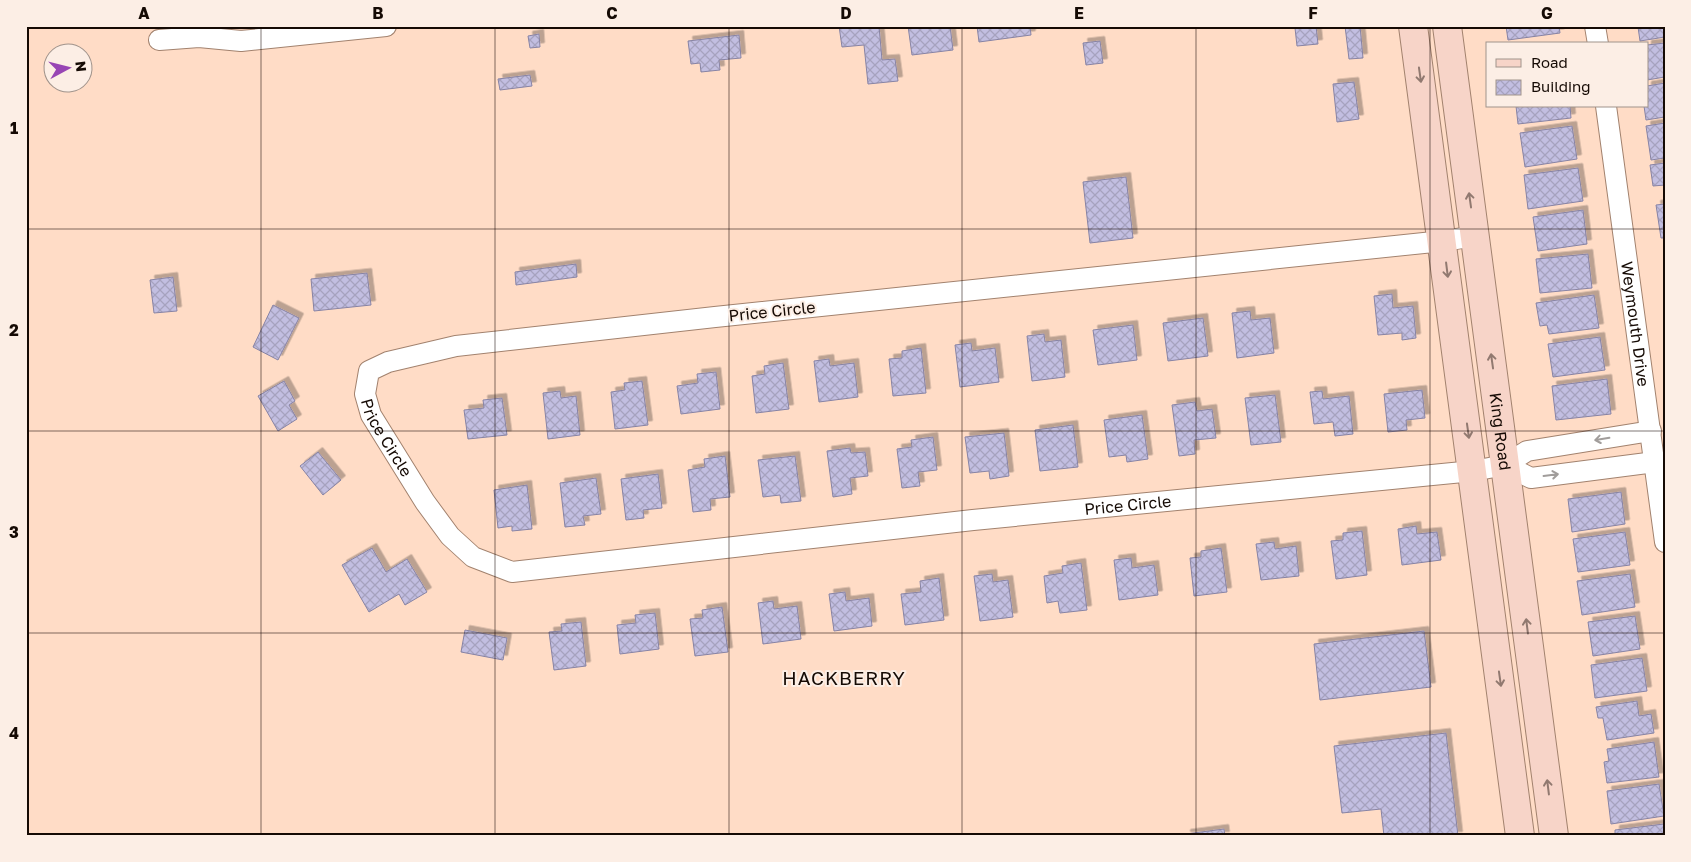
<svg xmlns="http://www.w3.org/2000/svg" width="1691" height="862" font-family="'Golos Text',sans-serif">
<defs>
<pattern id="building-cross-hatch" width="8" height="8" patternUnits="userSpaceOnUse" patternTransform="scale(1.25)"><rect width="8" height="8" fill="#c2bee1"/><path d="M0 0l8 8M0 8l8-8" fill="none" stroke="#a6a2bf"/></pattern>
<filter id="shadow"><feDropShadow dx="4.5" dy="-4.5" stdDeviation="0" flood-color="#0004"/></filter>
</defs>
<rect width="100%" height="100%" fill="#ffdcc6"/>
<path fill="url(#building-cross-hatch)" stroke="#8783a4" filter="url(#shadow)" d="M839 26H879L882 60 895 59 898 81 868 84 864 45 842 47Z
M908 26H950L953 50 912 55Z
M977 26H1030L1031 35 979 42Z
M1316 26 1318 44 1297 46 1295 28Z
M1345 26H1360L1363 58 1349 59Z
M1506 26H1559L1560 33 1508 40Z
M1633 26H1665V37L1640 41 1638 27 1633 28Z
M539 34 540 47 530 48 528 36Z
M739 35 741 58 719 60 720 70 701 72 700 63 691 64 688 41Z
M1100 41 1103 63 1086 65 1083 43Z
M1665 43V77L1647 80V45Z
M530 75 532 86 500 90 498 79Z
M1354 82 1359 119 1337 122 1333 84Z
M1665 83V117L1646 120 1644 106H1647V86Z
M1516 106H1570L1571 118 1518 124Z
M1665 123V158L1651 160 1646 126Z
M1572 126 1577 159 1525 167 1520 133Z
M1665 163V185L1653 186 1650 165Z
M1578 168 1583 201 1528 209 1524 175Z
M1126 177 1133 238 1090 243 1083 182Z
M1665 204V238H1661L1656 205Z
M1583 210 1587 244 1538 251 1533 217Z
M1588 254 1592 288 1540 293 1536 259Z
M576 264 577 277 516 285 515 272Z
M367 273 371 305 314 311 311 279Z
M173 277 177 311 154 313 150 280Z
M1392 294 1393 308 1413 306 1416 338 1402 340V333L1378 335 1374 296Z
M1594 295 1599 328 1549 334 1547 325 1540 326 1536 303Z
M273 305 299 318 278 360 253 347Z
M1250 311 1251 320 1270 318 1274 353 1237 358 1232 313Z
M1203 318 1208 356 1168 361 1163 323Z
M1133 325 1137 360 1098 365 1093 330Z
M1044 334 1045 342 1061 340 1065 377 1032 381 1027 336Z
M1600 337 1605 370 1553 377 1548 344Z
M971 343 972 351 995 348 999 382 960 387 955 345Z
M921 348 926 393 893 396 889 359 902 358V351Z
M829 359 830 366 854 363 858 397 819 402 814 361Z
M783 363 789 409 756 413 752 376 765 374 764 366Z
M716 372 720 409 681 414 677 386 698 383 697 374Z
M1607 379 1611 414 1556 420 1552 386Z
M284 381 295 401 289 405 297 419 278 431 258 396Z
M642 381 648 425 615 429 611 392 625 390 624 383Z
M1422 390 1425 418 1406 420 1407 430 1388 432 1384 394Z
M560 391 561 398 576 396 580 435 548 439 543 393Z
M1322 391 1323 399 1349 396 1353 434 1335 436 1333 422 1314 424 1310 392Z
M1275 395 1281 442 1251 445 1245 398Z
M502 398 507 435 468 439 464 410 484 408 483 400Z
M1195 402 1197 411 1212 409 1216 438 1194 440 1195 454 1179 456 1172 405Z
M1142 415 1148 459 1127 462 1126 455 1109 457 1104 420Z
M1073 425 1078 467 1040 471 1035 430Z
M1004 433 1009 476 990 479 989 471 970 473 965 437Z
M933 437 937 470 918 472 920 486 902 488 897 449 912 447 911 440Z
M850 448 851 453 865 452 868 476 850 478 852 494 833 497 827 451Z
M318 452 341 480 323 495 300 466Z
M725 456 730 497 710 499 711 510 693 512 688 470 705 467 704 459Z
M795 456 801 501 781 503 780 495 763 497 758 460Z
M658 474 662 508 643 510 644 518 626 520 621 479Z
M596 478 601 514 583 516 585 525 565 527 560 483Z
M527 485 532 529 512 531V526L498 528 494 490Z
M1621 492 1625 524 1572 532 1568 499Z
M1416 526 1417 534 1437 532 1441 560 1402 565 1398 529Z
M1362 531 1367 575 1336 579 1331 541 1343 540V533Z
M1625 532 1630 565 1578 572 1573 539Z
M1274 542 1275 549 1296 546 1299 576 1261 580 1256 544Z
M372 548 386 572 407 559 427 592 405 605 399 594 369 612 342 565Z
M1221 548 1227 592 1194 596 1190 558 1201 557V551Z
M1131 558 1132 568 1154 565 1158 595 1119 600 1114 560Z
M1081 563 1087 610 1060 613 1058 601 1047 603 1044 576 1063 573 1062 566Z
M992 574 993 582 1008 580 1013 617 980 621 974 576Z
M1630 574 1635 607 1582 615 1577 581Z
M939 578 944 620 905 625 901 594 921 592 920 581Z
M845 592 846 601 869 598 872 626 834 631 829 594Z
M773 601 774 609 797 606 801 639 763 644 758 603Z
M722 607 728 652 695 656 690 619 703 618 702 610Z
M655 613 659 649 620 654 617 625 636 623 635 615Z
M1635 616 1640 649 1593 656 1588 622Z
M581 622 586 666 554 670 549 632 562 631 561 624Z
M465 630 507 638 503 660 461 652Z
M1424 631 1431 687 1320 700 1314 644Z
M1642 658 1647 691 1595 698 1591 665Z
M1637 701 1639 716 1651 714 1654 733 1607 740 1603 718H1598L1596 707Z
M1446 733 1458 836H1384L1381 809 1342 813 1334 746Z
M1654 742 1659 777 1607 783 1604 762 1609 761 1607 749Z
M1659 784 1664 816 1611 824 1607 791Z
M1664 824 1665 836H1615V830Z
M1224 829 1225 836H1186V834Z"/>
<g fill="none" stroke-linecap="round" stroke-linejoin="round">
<defs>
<g id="street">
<path d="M1595 26 1598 44"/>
<path d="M159 40 199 37 241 41 386 26"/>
<path id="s1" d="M1606 106 1665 542"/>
<path id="s2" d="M1475 236 1443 241 715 317 456 346 388 362 369 371 365 394 371 415 425 502 450 536 473 557 512 572 973 520 1473 471 1505 465 1527 451 1651 431"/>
<path d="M1505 465 1531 478 1655 462"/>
</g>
<g id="secondary">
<path d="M1413 26 1520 836"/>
<path id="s3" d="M1447 26 1554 836"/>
</g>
</defs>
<use href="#street" stroke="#a2826e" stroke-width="22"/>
<use href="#secondary" stroke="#a2826e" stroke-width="30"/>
<use href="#street" stroke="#fff" stroke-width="20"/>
<use href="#secondary" stroke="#f7d4c8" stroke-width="28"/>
</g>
<defs><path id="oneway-shaft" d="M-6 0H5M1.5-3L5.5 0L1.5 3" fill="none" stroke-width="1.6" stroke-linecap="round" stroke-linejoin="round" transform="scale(1.25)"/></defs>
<g stroke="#917970">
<use href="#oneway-shaft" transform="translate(1420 75) rotate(82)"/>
<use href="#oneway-shaft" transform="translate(1470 200) rotate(-98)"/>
<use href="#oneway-shaft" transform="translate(1447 270) rotate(83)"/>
<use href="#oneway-shaft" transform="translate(1492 361) rotate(-98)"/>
<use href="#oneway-shaft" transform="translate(1468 431) rotate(82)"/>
<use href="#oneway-shaft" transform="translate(1527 626) rotate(-97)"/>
<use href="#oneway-shaft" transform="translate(1500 679) rotate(82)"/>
<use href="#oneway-shaft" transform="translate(1548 787) rotate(-97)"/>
</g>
<g stroke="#a19d9b">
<use href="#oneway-shaft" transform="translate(1602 439) rotate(171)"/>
<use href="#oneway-shaft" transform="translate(1551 475) rotate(-7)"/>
</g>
<path fill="none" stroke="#150a04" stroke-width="1" stroke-opacity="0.55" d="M261 26V836M495 26V836M729 26V836M962 26V836M1196 26V836M1430 26V836M26 229H1665M26 431H1665M26 633H1665"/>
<g text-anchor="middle" stroke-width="4" stroke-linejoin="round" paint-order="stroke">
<g font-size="16" fill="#150a04" stroke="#fceee5">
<text transform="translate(772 311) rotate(-6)" y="6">Price Circle</text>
<text dy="6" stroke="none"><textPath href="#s1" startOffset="220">Weymouth Drive</textPath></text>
<text dy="6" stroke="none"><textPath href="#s3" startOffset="409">King Road</textPath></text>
<text dy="6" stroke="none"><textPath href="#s2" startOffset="1188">Price Circle</textPath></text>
<text dy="6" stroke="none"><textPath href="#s2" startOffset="1998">Price Circle</textPath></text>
</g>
<g font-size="19" letter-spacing="1" fill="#150a04" stroke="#fceee5">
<text x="844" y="685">HACKBERRY</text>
</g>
</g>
<rect width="1691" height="862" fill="none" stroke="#fceee5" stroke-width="55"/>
<rect x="1486" y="42" width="162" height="65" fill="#fceee5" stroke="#a0938b"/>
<rect x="1496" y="59" width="25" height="8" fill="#f7d4c8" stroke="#a0938b"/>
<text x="1531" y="68" font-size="15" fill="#150a04">Road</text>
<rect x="1496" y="80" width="25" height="15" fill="url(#building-cross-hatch)" stroke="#a0938b"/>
<text x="1531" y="92" font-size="15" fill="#150a04">Building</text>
<g transform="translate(68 68) rotate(83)"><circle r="24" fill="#fceee5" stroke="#a0938b"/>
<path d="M0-4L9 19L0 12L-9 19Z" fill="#9845b4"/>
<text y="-8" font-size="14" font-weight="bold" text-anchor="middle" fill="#150a04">N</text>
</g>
<rect x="28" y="28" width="1636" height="806" fill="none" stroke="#150a04" stroke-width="2"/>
<g font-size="16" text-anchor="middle" font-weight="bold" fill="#150a04">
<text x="144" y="19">A</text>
<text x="378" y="19">B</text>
<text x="612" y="19">C</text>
<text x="846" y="19">D</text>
<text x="1079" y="19">E</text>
<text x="1313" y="19">F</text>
<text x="1547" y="19">G</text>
<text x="14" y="134">1</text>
<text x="14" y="336">2</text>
<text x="14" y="538">3</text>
<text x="14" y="739">4</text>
</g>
</svg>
